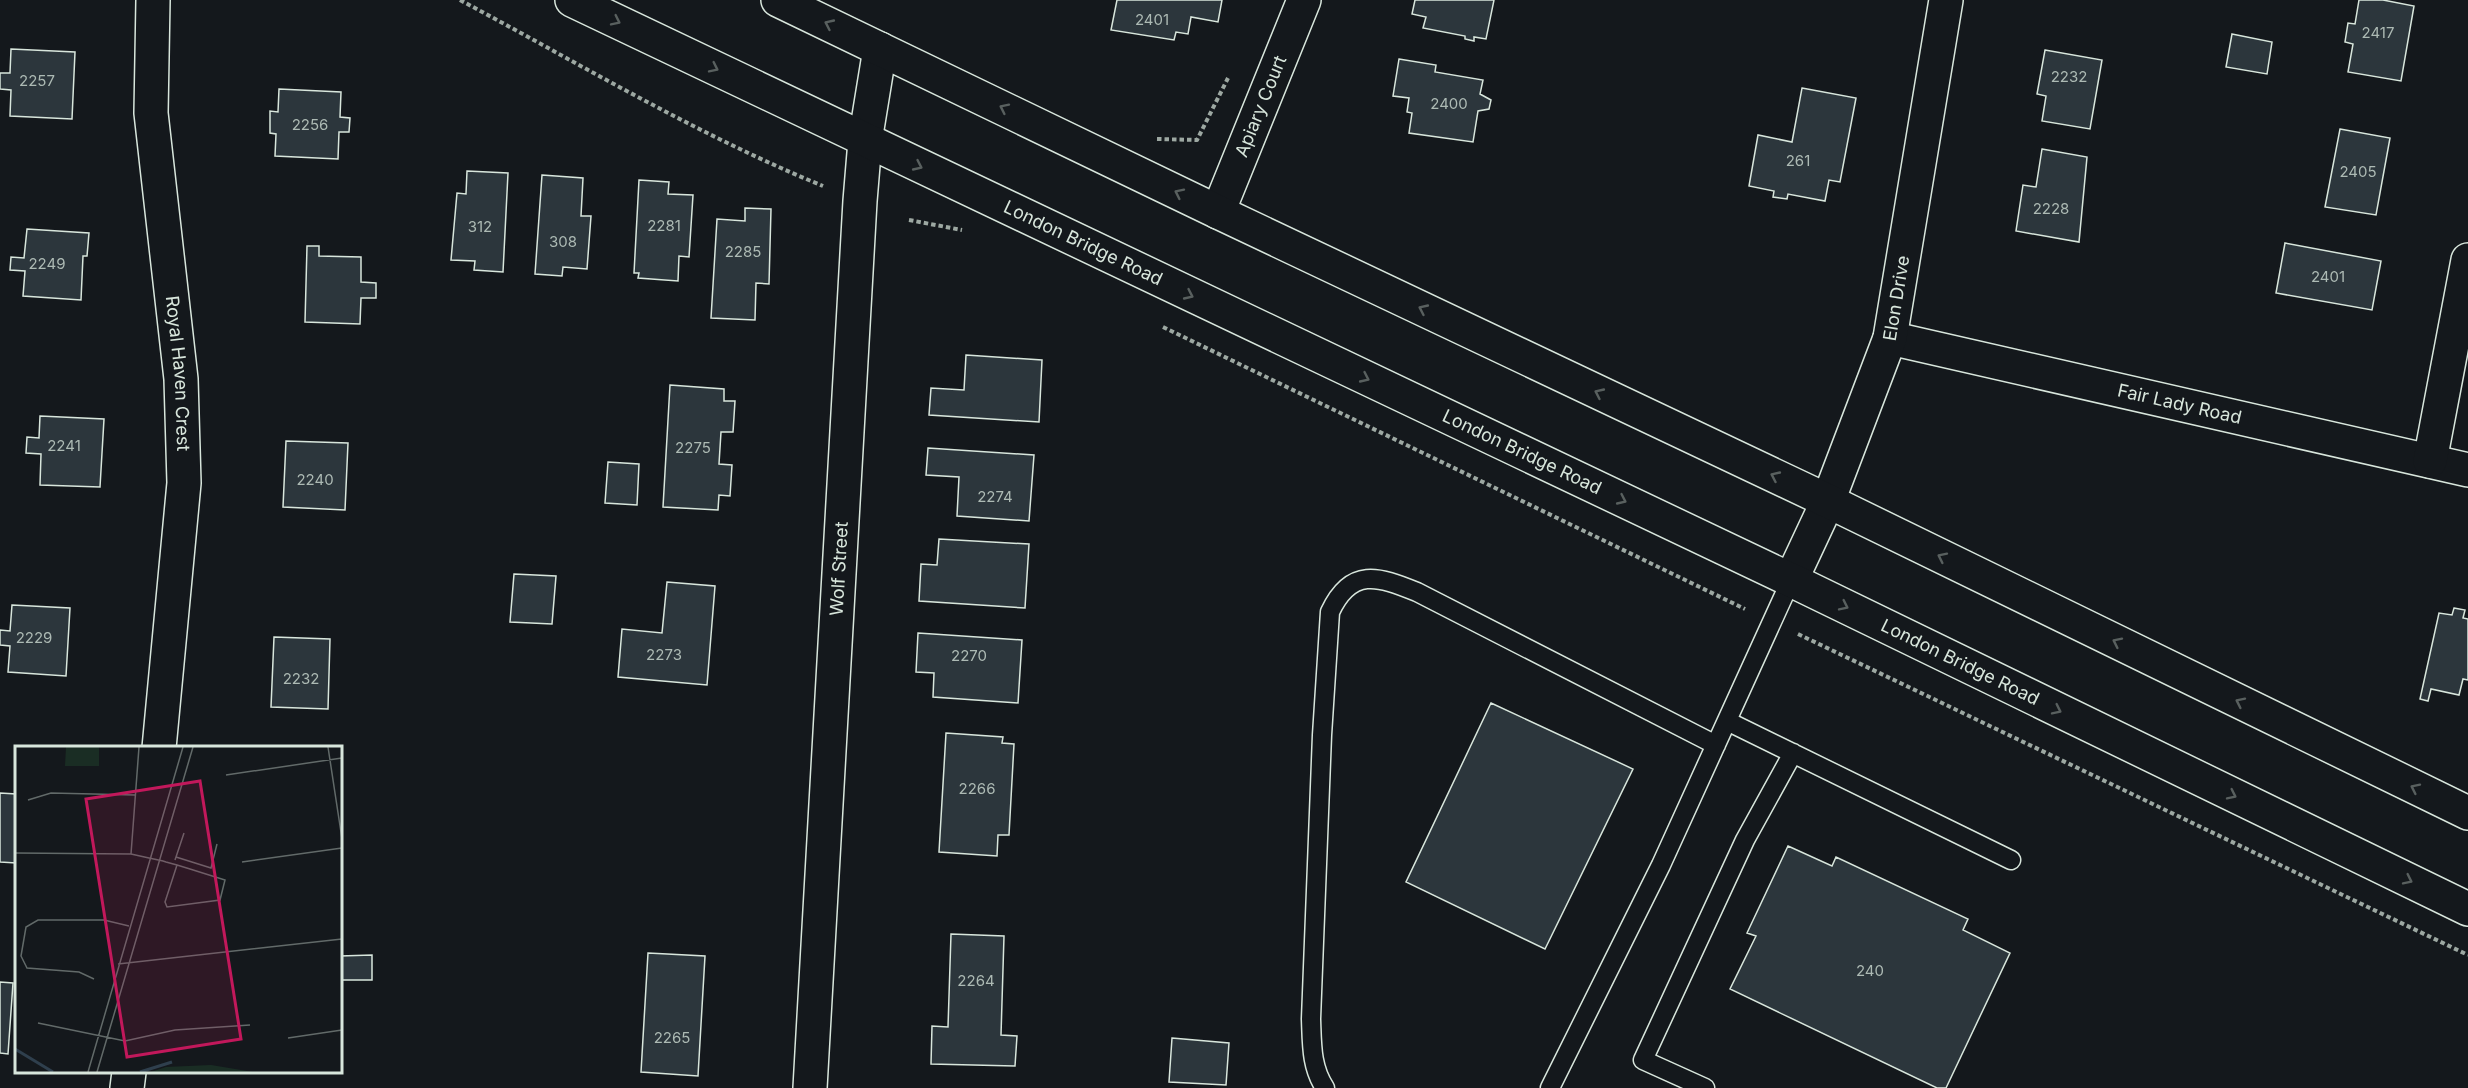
<svg xmlns="http://www.w3.org/2000/svg" width="2468" height="1088" font-family="Inter,sans-serif">
<rect width="100%" height="100%" fill="#14181c"/>
<path fill="#2c363c" stroke="#d8e6dc" stroke-width="1.5" d="M1117 0H1222L1218 22 1191 17 1188 34 1176 32 1174 40 1111 30Z
M1415 0H1494L1486 39 1474 37V41L1465 39V36L1423 28 1426 17 1412 14Z
M2359 0H2383L2414 6 2401 81 2348 72 2353 44 2345 42 2348 23 2355 24Z
M2232 34 2272 42 2267 74 2226 67Z
M11 49 75 52 72 119 10 116 11 90 0 89V73H10Z
M2045 50 2102 60 2090 129 2042 121 2046 96 2037 94Z
M1399 59 1436 65 1435 72 1483 80 1480 94 1491 100 1489 109 1478 111 1473 142 1409 133 1412 113 1407 112 1409 98 1393 96Z
M1802 88 1856 98 1840 182 1829 180 1825 201 1788 194 1787 199 1773 197 1774 191 1749 186 1758 135 1792 142Z
M279 89 341 92 340 117 350 118 349 132H339L338 159 275 156 276 134 270 133V111L278 112Z
M2340 129 2390 138 2376 215 2325 207Z
M2042 149 2087 157 2079 242 2016 231 2023 185 2036 187Z
M467 171 508 173 503 272 474 270 475 261 451 260 457 193 466 194Z
M542 175 583 178 581 216H591L587 269 563 267 562 276 535 274Z
M639 180 669 182 668 194 693 195 689 257 679 256 678 281 638 278 639 273H634Z
M745 208 771 209 769 284 756 283 755 320 711 318 717 219 745 221Z
M27 229 89 233 87 256H83L81 300 23 296 25 271 10 270 11 257 24 258Z
M2285 243 2381 261 2372 310 2276 293Z
M307 246H319V256L361 257V282L376 283V298H361L360 324 305 322Z
M966 355 1042 360 1039 422 929 415 931 388 964 390Z
M670 385 724 389V401H735L733 432H721L719 464 732 465 730 496 719 495 718 510 663 507Z
M40 416 104 419 100 487 40 485 41 454 26 453 27 437 39 438Z
M286 441 348 443 345 510 283 507Z
M928 448 1034 455 1029 521 957 516 959 477 926 475Z
M608 462 639 464 637 505 605 503Z
M939 539 1029 544 1025 608 919 601 921 564 937 565Z
M514 574 556 576 552 624 510 622Z
M667 582 715 586 707 685 618 677 622 629 662 633Z
M12 605 70 608 66 676 8 672 10 646 0 645V630L10 631Z
M2454 608 2465 610 2463 618 2468 619V680L2463 679 2459 695 2431 689 2428 701 2420 699 2439 613 2452 615Z
M918 633 1022 640 1018 703 933 697 934 673 916 672Z
M274 637 330 639 328 709 271 707Z
M1491 703 1633 769 1545 949 1406 882Z
M946 733 1003 737 1002 743 1014 744 1009 835H998L997 856 939 852Z
M0 793 16 794V863L0 862Z
M1788 846 1832 866 1836 857 1968 919 1963 930 2010 953 1946 1088H1937L1730 989 1756 936 1747 933Z
M951 934 1004 936 1001 1035 1017 1036 1015 1066 931 1064 932 1026 948 1027Z
M648 953 705 956 698 1076 641 1072Z
M372 955V980H340V956Z
M0 982 13 983 8 1054 0 1053Z
M1172 1038 1229 1043 1226 1085 1169 1082Z"/>
<g fill="none" stroke-linecap="round" stroke-linejoin="round">
<defs>
<path id="service" d="M1727 721 2011 860
M1325 1088C1311 1067 1312 1044 1311 1019L1322 735 1330 612C1351 567 1378 576 1417 592L1716 745
M1550 1088 1661 865 1791 580
M1705 1088 1643 1060 1745 840 1793 753"/>
<g id="minor">
<path id="s1" d="M153 0 151 113 181 379 184 483 159 748"/>
<path id="s2" d="M1218 212 1304 0"/>
<path id="s3" d="M1890 338 2468 470"/>
<path d="M2430 461 2468 260"/>
<path id="s4" d="M1791 580 1828 501 1890 338 1946 0"/>
<path d="M127 1088 129 1072"/>
<path id="s5" d="M810 1088 860 201 865 141 880 49"/>
</g>
<g id="primary">
<path id="s6" d="M572 0 1791 580 2468 909"/>
<path d="M778 0 1218 212 1828 501 2468 813"/>
</g>
</defs>
<use href="#service" stroke="#d8e6dc" stroke-width="21"/>
<use href="#minor" stroke="#d8e6dc" stroke-width="36"/>
<use href="#primary" stroke="#d8e6dc" stroke-width="36"/>
<path stroke="#9da8a2" stroke-width="4" stroke-dasharray="4.5 3" stroke-linecap="butt" d="M460 0C580 64 696 134 823 186
M1157 139 1197 140 1228 78
M909 220 962 230
M1163 327 1745 609
M1798 634 2468 955"/>
<use href="#service" stroke="#14181c" stroke-width="18"/>
<use href="#minor" stroke="#14181c" stroke-width="33"/>
<use href="#primary" stroke="#14181c" stroke-width="33"/>
</g>
<defs><path id="oneway-chevron" d="M-2-3.5L2.5 0L-2 3.5" fill="none" stroke-width="1.6" stroke-linecap="round" stroke-linejoin="round" transform="scale(1.5)"/></defs>
<g stroke="#59605f">
<use href="#oneway-chevron" transform="translate(616 21) rotate(26)"/>
<use href="#oneway-chevron" transform="translate(829 24) rotate(-155)"/>
<use href="#oneway-chevron" transform="translate(714 68) rotate(26)"/>
<use href="#oneway-chevron" transform="translate(1004 108) rotate(-154)"/>
<use href="#oneway-chevron" transform="translate(918 166) rotate(25)"/>
<use href="#oneway-chevron" transform="translate(1179 193) rotate(-154)"/>
<use href="#oneway-chevron" transform="translate(1189 295) rotate(25)"/>
<use href="#oneway-chevron" transform="translate(1423 309) rotate(-155)"/>
<use href="#oneway-chevron" transform="translate(1365 378) rotate(25)"/>
<use href="#oneway-chevron" transform="translate(1599 393) rotate(-155)"/>
<use href="#oneway-chevron" transform="translate(1775 476) rotate(-155)"/>
<use href="#oneway-chevron" transform="translate(1622 500) rotate(25)"/>
<use href="#oneway-chevron" transform="translate(1942 557) rotate(-154)"/>
<use href="#oneway-chevron" transform="translate(1844 606) rotate(26)"/>
<use href="#oneway-chevron" transform="translate(2117 642) rotate(-154)"/>
<use href="#oneway-chevron" transform="translate(2240 702) rotate(-154)"/>
<use href="#oneway-chevron" transform="translate(2057 710) rotate(26)"/>
<use href="#oneway-chevron" transform="translate(2415 788) rotate(-154)"/>
<use href="#oneway-chevron" transform="translate(2232 795) rotate(26)"/>
<use href="#oneway-chevron" transform="translate(2408 880) rotate(26)"/>
</g>
<g text-anchor="middle" stroke-width="4.5" stroke-linejoin="round" paint-order="stroke">
<g font-size="15" fill="#adbab4">
<text x="1152" y="25">2401</text>
<text x="2378" y="38">2417</text>
<text x="2069" y="82">2232</text>
<text x="37" y="86">2257</text>
<text x="1449" y="109">2400</text>
<text x="310" y="130">2256</text>
<text x="1798" y="166">261</text>
<text x="2358" y="177">2405</text>
<text x="2051" y="214">2228</text>
<text x="664" y="231">2281</text>
<text x="480" y="232">312</text>
<text x="563" y="247">308</text>
<text x="743" y="257">2285</text>
<text x="47" y="269">2249</text>
<text x="2328" y="282">2401</text>
<text x="64" y="451">2241</text>
<text x="693" y="453">2275</text>
<text x="315" y="485">2240</text>
<text x="995" y="502">2274</text>
<text x="34" y="643">2229</text>
<text x="664" y="660">2273</text>
<text x="969" y="661">2270</text>
<text x="301" y="684">2232</text>
<text x="977" y="794">2266</text>
<text x="1870" y="976">240</text>
<text x="976" y="986">2264</text>
<text x="672" y="1043">2265</text>
</g>
<g font-size="18" fill="#d8e6dc" stroke="#14181c">
<text dy="6" stroke="none"><textPath href="#s2" startOffset="114">Apiary Court</textPath></text>
<text dy="6" stroke="none"><textPath href="#s6" startOffset="566">London Bridge Road</textPath></text>
<text dy="6" stroke="none"><textPath href="#s4" startOffset="302">Elon Drive</textPath></text>
<text dy="6" stroke="none"><textPath href="#s1" startOffset="375">Royal Haven Crest</textPath></text>
<text dy="6" stroke="none"><textPath href="#s3" startOffset="297">Fair Lady Road</textPath></text>
<text dy="6" stroke="none"><textPath href="#s6" startOffset="1052">London Bridge Road</textPath></text>
<text dy="6" stroke="none"><textPath href="#s5" startOffset="520">Wolf Street</textPath></text>
<text dy="6" stroke="none"><textPath href="#s6" startOffset="1538">London Bridge Road</textPath></text>
</g>
</g>
<g transform="translate(15 746)">
<rect width="327" height="327" fill="#14181c"/>
<path d="M51 1H84V20H50ZM196 319 238 326H136L151 321Z" fill="#1a2d24"/>
<path fill="none" stroke="#2f3f4d" stroke-width="3" d="M0 303 38 326M125 326 157 316"/>
<path fill="none" stroke="#626a69" stroke-width="1.5" d="M313 1 327 93M211 29 327 12M13 54 36 47 120 49M0 107 116 108 134 112 148 115 151 116 162 119 175 123 210 134 205 154 152 161 150 156 162 119M116 108 124 1M161 111 196 122 202 98M160 114 169 87M227 116 327 102M103 218 327 193M79 233 64 226 12 222 6 210 11 181 23 174H89L114 180M23 277 110 295 160 284 235 279M273 292 327 284M73 326 168 1M82 326 178 1"/>
<path fill="#c2185b" fill-opacity="0.15" stroke="#c2185b" stroke-width="3" d="M185 35 226 293 112 311 71 53Z"/>
<rect width="327" height="327" fill="none" stroke="#d8e6dc" stroke-width="3"/>
</g>
</svg>
